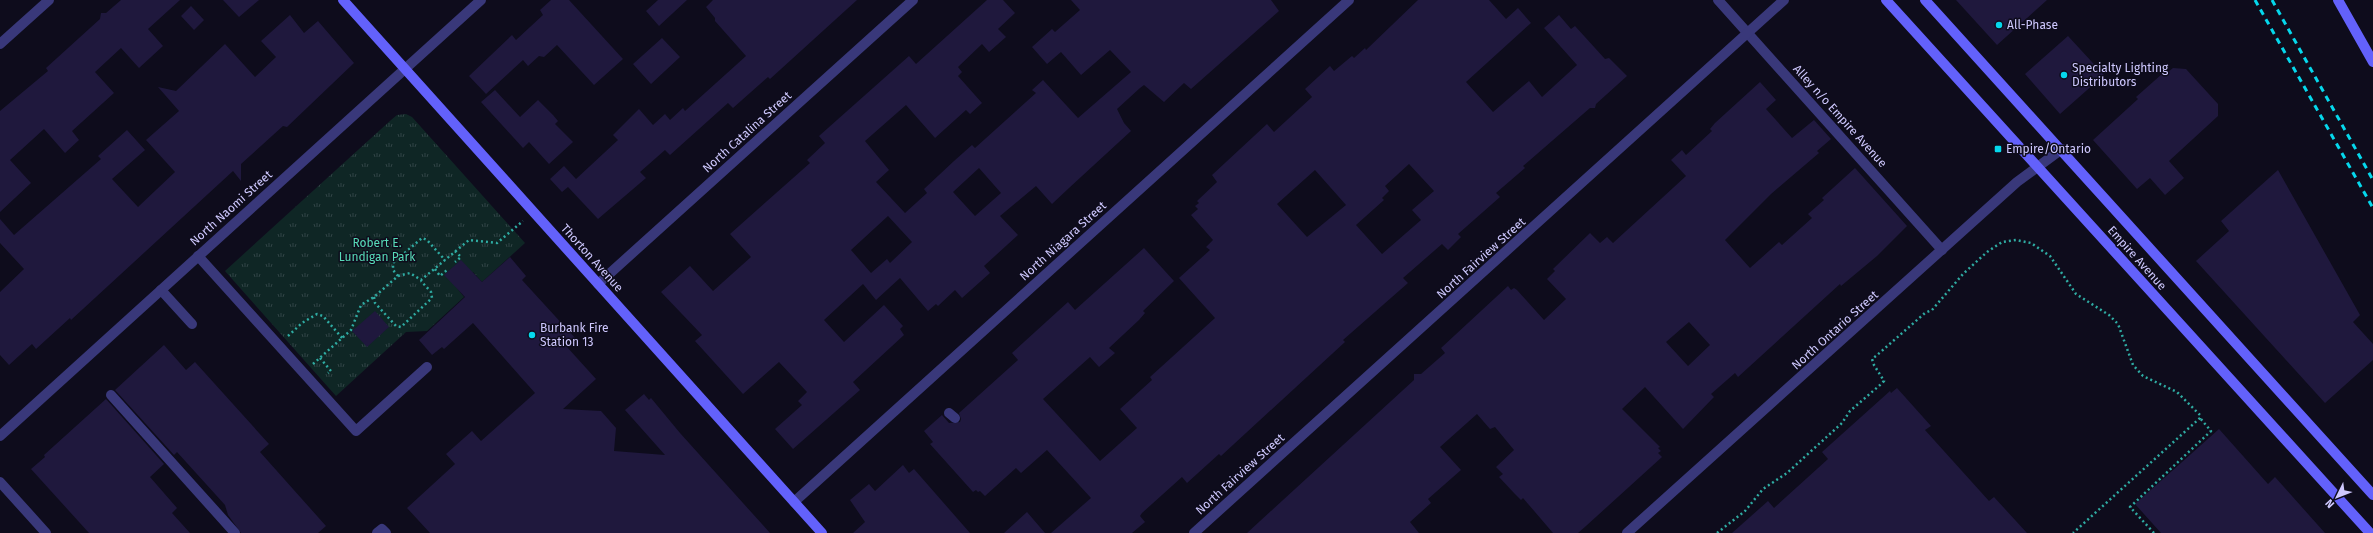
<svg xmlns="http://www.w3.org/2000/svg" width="2373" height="533" font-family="'Fira Sans',sans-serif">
<defs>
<pattern id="park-tufts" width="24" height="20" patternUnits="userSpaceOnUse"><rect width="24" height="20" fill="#0f2625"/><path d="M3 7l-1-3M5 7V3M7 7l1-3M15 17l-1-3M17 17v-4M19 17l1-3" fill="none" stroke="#314446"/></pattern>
</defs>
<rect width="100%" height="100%" fill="#0e0c1c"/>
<path fill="url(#park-tufts)" d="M406 114 412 117 525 243 482 282 473 272 456 287 464 297 427 331 406 332 336 396 225 271 391 120 397 115Z"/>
<path fill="#1f183d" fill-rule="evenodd" d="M121 0H180L148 29 163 46 139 68 121 48 95 72 114 93 72 131 79 140 65 153 44 129 10 160 31 183 0 212V111L48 71 46 68 100 19 101 13H106Z
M223 0H259L239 17Z
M551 0H569L623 59 594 85 557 45 544 57 539 56 528 66 523 60 486 94 469 76 512 35 516 40 543 15 540 10Z
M658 0H687L659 26 646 11Z
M713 0H857L770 79 768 77 733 108 728 103 670 155 665 150 640 172 646 178 598 219 568 187 562 192 550 179 564 166 576 179 618 140 613 135 639 109 653 125 665 114 670 120 683 108 685 111 746 56 715 21V18L706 7Z
M987 0H1003L1015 13 998 29 1006 37 989 52 982 44 958 67 962 72 958 76 982 103 970 114 966 110 935 138 906 105 865 141 889 170 876 182 905 213 927 193 924 189 954 161 972 145 975 148 1036 93 1032 90 1043 80 1078 118 1131 72 1110 50 1081 75 1061 52 1047 64 1032 47 1052 29 1055 32 1080 10 1071 0H1271L1279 11 1191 89 1184 83 1164 102 1144 85 1140 88 1117 109 1124 123 1131 131 1069 188 1052 204 1036 186 1000 216 1018 235 984 266 990 273 962 298 955 290 938 306 936 304 928 311 900 278 876 300 863 284 824 320 844 342 884 305 903 326 900 329 904 335 853 382 860 390 793 449 775 429 802 405 798 401 807 392 779 362 743 394 695 341 702 335 661 292 690 266 713 291 751 257 730 234 810 163 807 160 825 143 819 136 909 56 916 64ZM979 168 1001 193 975 216 953 192ZM888 216 912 242 890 263 887 259 871 273 851 250Z
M1418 0H1489L1506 19 1518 8 1531 23 1466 82 1493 112 1529 81 1542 97 1577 65 1544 28 1559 15 1571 29 1575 26 1605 59 1609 58 1627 76 1596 104 1595 108H1590L1523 166 1525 168 1496 193 1500 197 1458 234 1461 237 1448 250 1442 244 1403 278 1408 283 1343 340 1345 342 1221 456 1219 454 1187 483 1182 477 1142 513 1140 516 1145 522 1132 533H1051L1091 498 1047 450 1021 473 1016 468 985 496 980 491 978 492 976 490 973 492 930 444 933 442 924 431 942 415 949 423 960 422 961 419 959 413 1018 360 1012 353 1068 302 1075 310 1144 248 1174 281 1143 311 1145 313 1139 320 1109 348 1115 353 1099 367 1090 357 1043 399 1100 461 1137 428 1120 409 1152 380 1150 377 1215 318 1179 278 1210 250 1206 247 1213 240 1191 215 1198 209 1195 206 1199 203 1197 201 1217 182 1212 175 1267 124 1274 132 1312 97 1305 89 1330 66 1334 71 1352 56 1354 58 1365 48 1366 50ZM1409 164 1434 191 1412 210 1421 220 1382 254 1356 225 1384 200 1382 198 1389 191 1385 186ZM1315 170 1346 205 1307 237 1277 204Z
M1956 0H2047L1997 45Z
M191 6 204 20 194 30 181 16Z
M290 15 304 33 318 21 354 63 287 127 283 126 241 164V181L233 171 71 320 70 318 36 349 32 344 9 365 0 355V292L24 269 0 243V219L14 235 101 159 98 156 127 130 145 150 112 179 138 207 175 172 146 140 179 111 158 87 176 91 225 44 255 77 276 57 261 41Z
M2068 36 2104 75 2060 114 2025 74Z
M662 38 680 57 651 84 633 64Z
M2173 68 2186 69 2218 104V116L2169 161 2184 178 2165 195 2150 178 2137 189 2093 140 2138 99 2136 97 2162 74 2163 76Z
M1760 82 1776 100 1766 109 1792 138 1814 120 1831 139 1817 151 1819 153 1771 194 1725 240 1750 268 1779 242 1782 245 1812 218 1808 214 1824 200 1822 198 1855 168 1907 226 1877 256 1841 286 1840 284 1738 377 1735 373 1711 394 1714 397 1683 429 1645 387 1622 409 1660 447 1658 448 1661 451 1658 453 1662 457 1586 526 1578 533H1553L1523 498 1521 500 1514 493 1499 477 1503 474 1496 467 1514 450 1495 427 1490 429 1477 414 1440 447 1461 470 1428 499 1431 503 1410 522 1419 533H1247L1414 380V374H1421L1445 353 1441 348 1508 286 1511 290 1514 288 1517 290 1544 320 1566 299 1547 279 1555 271 1553 269 1590 233 1600 243 1607 237 1613 243 1686 176 1671 160 1682 150 1686 155 1712 131 1710 129 1715 123ZM1689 322 1710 345 1688 366 1666 342Z
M495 90 520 117 538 100 553 115 558 121 555 124 573 142 549 164 529 142 523 148 481 102Z
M2278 170 2360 315 2353 322 2373 344V360L2325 403 2196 261 2229 231 2221 221Z
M510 257 526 276 522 280 576 339 567 347 596 379 563 409 601 411 616 428 614 451 665 455 625 410 644 394 649 400 651 398 680 433 770 533H430L407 508 455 464 446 454 472 431 481 441 535 393 473 323 444 349 442 347 432 355 419 340 465 297 444 275 453 267 461 260 482 282Z
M375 311 389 327 367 347 352 331Z
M164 345 186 370 195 362 269 444 260 452 326 526 318 533H241L228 515 225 505 177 452 174 455 115 390Z
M1897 388 1931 426 1925 430 1989 501 1994 497 2027 533H1732L1768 501 1774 508 1828 459 1822 452 1890 391 1891 393Z
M106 399 164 464 150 477 177 508 172 513 190 533H89L31 469 45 457 44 455Z
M2219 429 2268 484 2275 477 2325 533H2161L2135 504Z
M903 465 909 473 914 469 970 533H853L865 522 850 500 869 484 875 491Z
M1027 512 1045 533H1004Z"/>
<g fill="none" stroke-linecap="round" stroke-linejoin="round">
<path stroke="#2faba2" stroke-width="2.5" stroke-dasharray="2 3" stroke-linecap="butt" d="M455 251 461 257 455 262
M435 269 440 276 447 270
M398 276 393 270V263L422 238 427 240 445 260
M374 297 375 303 396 326 401 327 432 298 431 292 421 281
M288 336 302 323 317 314 323 316 343 339
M320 358 331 371 328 373
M313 364 351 330 361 305 374 297 398 276 410 273 421 280 469 240 497 243 523 221
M1717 533 1745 511 1763 489 1787 473 1842 423 1850 411 1880 385 1884 381 1874 365 1872 359 1876 356 1925 313 1932 310 1963 274 1987 252 2002 242 2016 240 2031 243 2050 256 2076 294 2109 315 2118 324 2133 365 2143 376 2177 392 2200 415V418L2073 533
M2154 533 2130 507 2211 431 2200 418"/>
<path stroke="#39387a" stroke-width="10" d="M1718 0 1942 250
M198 256 356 431 427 367
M161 290 192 324
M111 395 235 533
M377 533 382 529 386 533"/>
<path stroke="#39387a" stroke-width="10" d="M0 44 49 0
M598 284 913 0
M949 413 955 418
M0 436 481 0
M0 482 46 533
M794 502 1349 0
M1194 533 1784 0
M1627 533 2017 182 2062 149"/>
<path stroke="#6361fb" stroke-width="10" d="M343 0 822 533
M1886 0 2370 533
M1925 0 2373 495
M2338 0 2373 62"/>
<path stroke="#05d8ec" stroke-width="3" stroke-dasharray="6 5" stroke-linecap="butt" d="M2255 0 2373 208
M2272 0 2373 180"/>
</g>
<g fill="#05d8ec" stroke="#0e0c1c" stroke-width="1.5">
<circle cx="1999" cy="25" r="4"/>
<circle cx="2064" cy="75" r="4"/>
<rect x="1994" y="145" width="8" height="8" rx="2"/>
<circle cx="532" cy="335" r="4"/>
</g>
<g text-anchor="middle" stroke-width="3" stroke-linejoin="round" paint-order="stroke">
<g font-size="12" fill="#cec8fe" stroke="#0e0c1c" text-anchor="start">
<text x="2007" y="29">All-Phase</text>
<text x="2072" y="72">Specialty Lighting<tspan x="2072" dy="14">Distributors</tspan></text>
<text x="2006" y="153">Empire/Ontario</text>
<text x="540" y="332">Burbank Fire<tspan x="540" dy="14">Station 13</tspan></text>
</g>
<g font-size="12" fill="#cec8fe" stroke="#0e0c1c">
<text transform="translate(1840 116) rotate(48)" y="4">Alley n/o Empire Avenue</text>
<text transform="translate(747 132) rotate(-42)" y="4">North Catalina Street</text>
<text transform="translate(231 208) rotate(-42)" y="4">North Naomi Street</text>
<text transform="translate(1063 241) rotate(-42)" y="4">North Niagara Street</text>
<text transform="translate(592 258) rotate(48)" y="4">Thorton Avenue</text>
<text transform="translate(1481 258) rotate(-42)" y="4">North Fairview Street</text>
<text transform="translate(2137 258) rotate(48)" y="4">Empire Avenue</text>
<text transform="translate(1835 330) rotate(-42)" y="4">North Ontario Street</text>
<text transform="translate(1240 474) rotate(-42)" y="4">North Fairview Street</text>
</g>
<g font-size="12" fill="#57dbb8" stroke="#0e0c1c">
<text x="377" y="247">Robert E.<tspan x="377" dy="14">Lundigan Park</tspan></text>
</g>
</g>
<g transform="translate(2337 497) rotate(227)" stroke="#0e0c1c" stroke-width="3" paint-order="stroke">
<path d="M0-3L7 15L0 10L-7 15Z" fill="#cec8fe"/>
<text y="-6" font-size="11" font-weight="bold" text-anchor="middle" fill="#cec8fe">N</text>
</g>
</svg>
